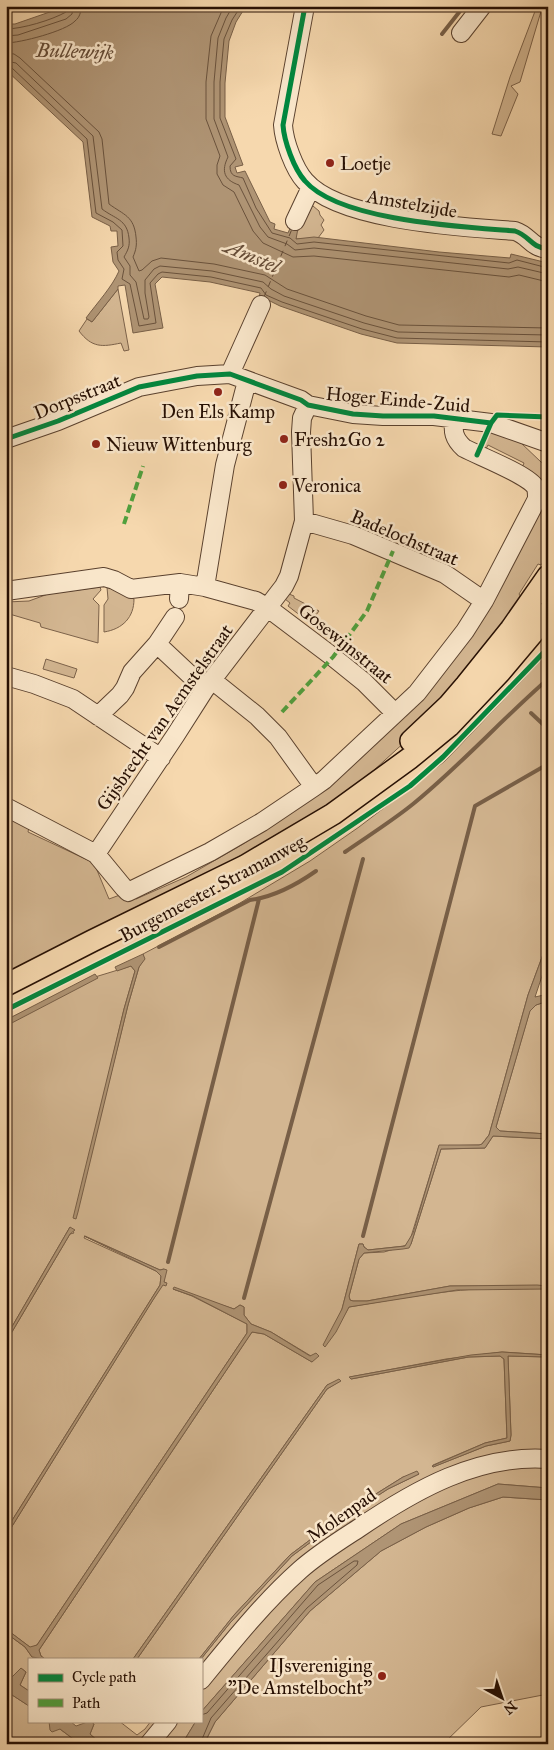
<svg xmlns="http://www.w3.org/2000/svg" width="554" height="1750" font-family="'IM FELL Great Primer',serif">
<rect width="100%" height="100%" fill="#f6d8ae"/>
<filter id="stains"><feTurbulence type="fractalNoise" baseFrequency=".004" numOctaves="4"/><feColorMatrix values="0 0 0 0 .2 0 0 0 0 .09 0 0 0 0 .02 0 0 0 .5 -.17"/></filter>
<radialGradient id="worn" r=".72"><stop offset=".6" stop-color="#630" stop-opacity="0"/><stop offset="1" stop-color="#630" stop-opacity=".3"/></radialGradient>
<path fill="#d3b691" stroke="#7c624a" d="M537 6 542 8 520 82 511 86 518 94 501 136 492 134 510 77Z
M309 205 313 206 319 211 320 215 324 220 321 225 324 230 318 238 296 239V230Z
M118 289 129 350 124 351 121 343C102 347 92 348 79 331L87 319 92 322Z
M492 430 520 442 541 462 548 466V555L541 565 538 564 519 594 521 597 494 645 419 729 373 771 324 808 278 837 6 975V810L30 822 28 832 94 863 109 899 128 892 136 899 186 877 243 844 285 817 326 786 366 753 398 720 509 566 546 492 547 489 539 479 521 470 524 463 488 445 484 453 482 450Z
M100 587 101 590 93 599 99 605 98 643 41 627 40 623 6 613V602L29 601 48 594Z
M107 587 134 599C134 617 123 629 104 632V605L108 599Z
M289 594 294 596V598L319 611 310 623 288 606 290 603 285 599Z
M548 653V941L528 995 489 1135 481 1145H479L439 1146 410 1240 405 1246 368 1250 364 1247 363 1244H359L342 1309 337 1321 342 1319 349 1307C415 1296 481 1283 548 1289V1355L502 1352 446 1359 350 1377 351 1379 469 1357 500 1356 504 1359 507 1438 485 1443 433 1465V1467L486 1446 510 1441 511 1435 508 1356 548 1357V1488L498 1484 401 1524 315 1582 201 1712V1659L230 1623 292 1556 343 1518 388 1489 419 1474 403 1477 347 1512 290 1555 234 1615 199 1659H137L327 1389 340 1381 327 1385 133 1659H45L41 1656 39 1650 252 1332 264 1334 312 1362 311 1356 271 1332 251 1324 244 1315V1307L240 1305 234 1309 173 1289 192 1296 247 1324V1333L37 1645 31 1648 6 1629V1536L164 1282V1269L160 1270 85 1236 84 1238 156 1271 161 1276 160 1285 6 1530V1342L70 1234 74 1233 70 1227 6 1337V1020L95 977 131 966 135 971 124 1009 75 1218 128 1005 139 967 144 959 143 954 240 903 310 861 359 827 445 761Z
M46 659 77 669 74 678 43 669Z
M548 1001V1134L500 1131 496 1127 530 1010 536 1005Z
M493 1136 548 1139V1286H450L367 1301H353L350 1300 349 1296 359 1259 364 1253 384 1252 411 1244 441 1149 485 1148Z
M503 1497 548 1500V1694L481 1707 443 1744H204L215 1722 310 1611 381 1551 426 1527 469 1508Z
M6 1633 25 1647 32 1657 39 1659H29V1691L20 1685 26 1672 22 1669 10 1679 6 1676Z
M6 1691 29 1706V1721H49L80 1744H43L46 1741 43 1739 40 1744H6Z
M90 1721H119L137 1735 145 1729 151 1721H196L182 1744H101L90 1734 94 1724Z"/>
<path fill="#af9474" stroke="#785f47" d="M67 6H246L236 22 229 41 225 83V117L243 165 235 167 237 173 245 171 270 222 275 224 274 229 288 233 293 221 299 223 296 239 314 237 439 252 510 258 511 254 548 263V347L397 343 361 334 280 306 268 300 258 303 260 293 210 282 162 277 155 284 163 328 133 333 125 285 118 286V289L92 322 86 318C97 303 112 287 119 271L113 262 111 247 118 246 117 231H111L110 226 92 217 83 142 6 70V39L8 24H15Z
M548 941V958L535 997 548 994V1001L536 1005 530 1011 496 1127 500 1131 548 1134V1139L493 1136 485 1148 441 1149 411 1244 409 1248 403 1249 364 1253 359 1259 349 1296 350 1300 353 1301H367L450 1286 537 1285 548 1286V1289L457 1290 349 1307 336 1332 325 1347 323 1345 342 1309 359 1244H363L364 1247 368 1250 405 1246 413 1233 439 1145H479L482 1144 489 1135 528 995Z
M143 954 145 959 139 967 128 1005 78 1212 76 1219 73 1218 124 1009 135 971 131 966 117 971 115 967Z
M95 974 98 978 6 1026V1020Z
M70 1227 75 1230 70 1234 6 1342V1337Z
M84 1236 160 1270 164 1269 167 1270 164 1282 167 1283 166 1286 163 1285 153 1300 6 1536V1530L160 1285 161 1276 156 1271Z
M174 1287 234 1309 240 1305 244 1307V1315L251 1324 271 1332 310 1356 316 1353 319 1356 312 1362 264 1334 252 1332 39 1650 41 1656 45 1659 32 1657 25 1647 6 1633V1629L30 1647 37 1645 247 1333V1324L193 1296 173 1289Z
M502 1352 548 1355V1357L508 1356 511 1435 510 1441 486 1446 433 1467 432 1466 485 1443 507 1438 504 1359 500 1356 468 1357 351 1379 349 1377 471 1355Z
M339 1379 341 1381 327 1389 137 1659H133L327 1385Z
M417 1471 419 1474 388 1489 343 1518 292 1556 230 1623 201 1659H199L234 1615 290 1555 347 1512 403 1477Z
M498 1484 548 1488V1500L503 1497 469 1508 426 1527 381 1551 310 1611 215 1722 204 1744H182L196 1721H201V1712L315 1582 401 1524Z
M21 1668 26 1672 20 1685 29 1691V1706L6 1691V1676L10 1679Z
M49 1721H70L76 1726 90 1721 94 1724 90 1734 101 1744H80L60 1729 52 1732 50 1730Z"/>
<g fill="none" stroke-linecap="round" stroke-linejoin="round">
<path stroke="#6a523c" stroke-width="1" d="M224 6 211 36 206 82V119L220 156 217 165V174L223 185 234 192 253 231 263 243 293 257 314 256 509 277 519 275 548 282
M233 6 226 18 218 38 214 82V119L228 157C221 171 224 180 239 185L260 227 268 237 287 244 295 250 314 248 508 269 518 267 548 274
M241 6 232 20 224 39 220 82V118L236 159 230 166C230 177 236 176 243 178L256 208 272 233 290 238 297 244 314 242 509 263 517 260 548 268
M6 29C22 29 52 20 66 12L67 6
M6 36 18 35 66 19 72 14 73 6
M6 43C20 43 66 31 75 21 80 17 81 12 81 6
M6 53 14 54 20 58 99 132 102 139 109 204C124 215 134 216 136 237 137 245 136 250 133 257L139 271 142 270 152 261 161 258 214 264 265 275 287 289 366 316 399 325 548 328
M6 61 16 63 93 136 102 209C115 219 127 219 129 238 130 246 128 250 124 257L130 266V275L136 282 144 319H148L149 317 145 293V280L154 269 160 266 212 271 263 282 271 289 284 296 364 323 398 332 548 335
M6 67 12 68 87 139 96 213 113 222 122 230 123 246 117 252 118 260 124 269 122 279 130 284 139 326 156 323 150 283 158 274 162 272 211 277 261 288 266 295 282 302 362 329 397 338 548 342
M200 1744 211 1718 307 1608 357 1565 358 1561H354L318 1585 207 1713 201 1715"/>
<path stroke="#785f47" stroke-width="4" d="M442 34 464 6
M531 713 548 729
M345 852C368 836 392 821 413 804 461 765 502 719 548 679
M159 947 250 900C274 897 296 885 316 871
M363 1236 475 806 548 764
M168 1262 259 899
M244 1298 363 859"/>
<path stroke="#644b36" stroke-width="1" stroke-dasharray="6 5" stroke-linecap="butt" d="M264 297 292 229"/>
<defs>
<path id="minor" d="M305 6 283 125C284 141 294 169 305 181 339 221 464 227 515 231 530 236 530 247 548 249
M461 33 482 6
M295 221 311 187
M230 374 261 305
M6 439 58 421 139 387 197 376 230 374 301 400 308 405 353 414 383 416H434L491 423 548 443
M304 521 353 535 445 574 484 601
M205 587 225 465 247 381
M6 591 104 577 114 580 131 589 180 583 205 587 256 601 268 608 333 657 364 682 395 713
M179 599 180 583
M157 644 205 689
M6 676 34 684 73 699 161 758
M212 680 257 716 278 737 314 787
M98 716 120 695 125 688 132 672 157 644 175 617
M6 807 96 854 124 888 128 892 210 852 262 822 314 787 324 780 417 693 465 631 484 601 537 499C537 496 537 491 536 488 529 475 479 456 464 448 454 439 452 431 455 419
M96 854 175 736 205 689 284 586 289 576 304 521 301 432 302 418 308 405
M201 1680C232 1642 264 1602 300 1570 318 1554 339 1541 359 1528 415 1490 478 1454 548 1459
M149 1744 168 1721"/>
<path id="major" d="M411 741 448 706 466 685 511 629 548 576
M6 985 92 941 245 866 333 814 410 758 449 726 500 672 532 634 548 612"/>
</defs>
<use href="#minor" stroke="#5a412e" stroke-width="20"/>
<use href="#major" stroke="#260f03" stroke-width="24"/>
<use href="#minor" stroke="#f9e6ca" stroke-width="18"/>
<use href="#major" stroke="#f6d8ae" stroke-width="21"/>
<path stroke="#50a03d" stroke-width="4" stroke-dasharray="8 4" stroke-linecap="butt" d="M124 524 143 466
M282 712 333 657 367 611 393 551"/>
<defs>
<path id="cycleway" d="M305 6 283 125C284 141 294 169 305 181 339 221 464 227 515 231 530 236 530 247 548 249
M6 439 58 421 139 387 197 376 230 374 301 400 308 405 353 414 383 416H434L491 423
M477 455 491 423 497 415 548 417
M6 1010 282 872 410 786 443 757 548 648"/>
</defs>
<use href="#cycleway" stroke="#f9e6ca" stroke-width="8"/>
<use href="#cycleway" stroke="#00873e" stroke-width="5"/>
</g>
<g fill="#8f2418" stroke="#f9e6ca" stroke-width="2">
<circle cx="330" cy="163" r="5"/>
<circle cx="218" cy="392" r="5"/>
<circle cx="284" cy="439" r="5"/>
<circle cx="96" cy="444" r="5"/>
<circle cx="283" cy="485" r="5"/>
<circle cx="382" cy="1676" r="5"/>
</g>
<g text-anchor="middle" stroke-width="5" stroke-linejoin="round" paint-order="stroke">
<g font-size="19" fill="#260f03" stroke="#f9e6ca" text-anchor="start">
<text x="340" y="170">Loetje</text>
<text x="218" y="418" text-anchor="middle">Den Els Kamp</text>
<text x="294" y="446">Fresh2Go 2</text>
<text x="106" y="451">Nieuw Wittenburg</text>
<text x="293" y="492">Veronica</text>
<text x="372" y="1672" text-anchor="end">IJsvereniging<tspan x="372" dy="22">"De Amstelbocht"</tspan></text>
</g>
<g font-size="19" fill="#260f03" stroke="#f9e6ca">
<text transform="translate(412 203) rotate(10)" y="7">Amstelzijde</text>
<text transform="translate(77 396) rotate(-22)" y="7">Dorpsstraat</text>
<text transform="translate(398 399) rotate(5)" y="7">Hoger Einde-Zuid</text>
<text transform="translate(405 537) rotate(23)" y="7">Badelochstraat</text>
<text transform="translate(346 643) rotate(39)" y="7">Gosewijnstraat</text>
<text transform="translate(164 717) rotate(-55)" y="7">Gijsbrecht van Aemstelstraat</text>
<text transform="translate(212 888) rotate(-28)" y="7">Burgemeester Stramanweg</text>
<text transform="translate(341 1515) rotate(-35)" y="7">Molenpad</text>
</g>
<g font-size="20" font-style="italic" fill="#644b36" stroke="#f9e6ca">
<text transform="translate(75 51) rotate(2)" y="7">Bullewijk</text>
<text transform="translate(252 256) rotate(23)" y="7">Amstel</text>
</g>
</g>
<rect width="554" height="1750" fill="none" stroke="#f6d8ae" stroke-width="25"/>
<rect x="8" y="8" width="539" height="1735" fill="none" stroke="#260f03" stroke-width="2.5"/>
<rect x="12" y="12" width="529" height="1725" fill="none" stroke="#260f03"/>
<rect x="28" y="1658" width="175" height="65" fill="#f9e6ca" stroke="#a5907a"/>
<rect x="38" y="1674" width="25" height="8" fill="#00873e" stroke="#a5907a"/>
<text x="72" y="1682" font-size="15" fill="#260f03">Cycle path</text>
<rect x="38" y="1699" width="25" height="8" fill="#50a03d" stroke="#a5907a"/>
<text x="72" y="1708" font-size="15" fill="#260f03">Path</text>
<g transform="translate(502 1698) rotate(140)" stroke="#f9e6ca" stroke-width="4" paint-order="stroke">
<path d="M0-4L9 19L0 12L-9 19Z" fill="#260f03"/>
<text y="-8" font-size="14" font-weight="bold" text-anchor="middle" fill="#260f03">N</text>
</g>
<rect width="100%" height="100%" filter="url(#stains)"/>
<rect width="100%" height="100%" fill="url(#worn)"/>
</svg>
